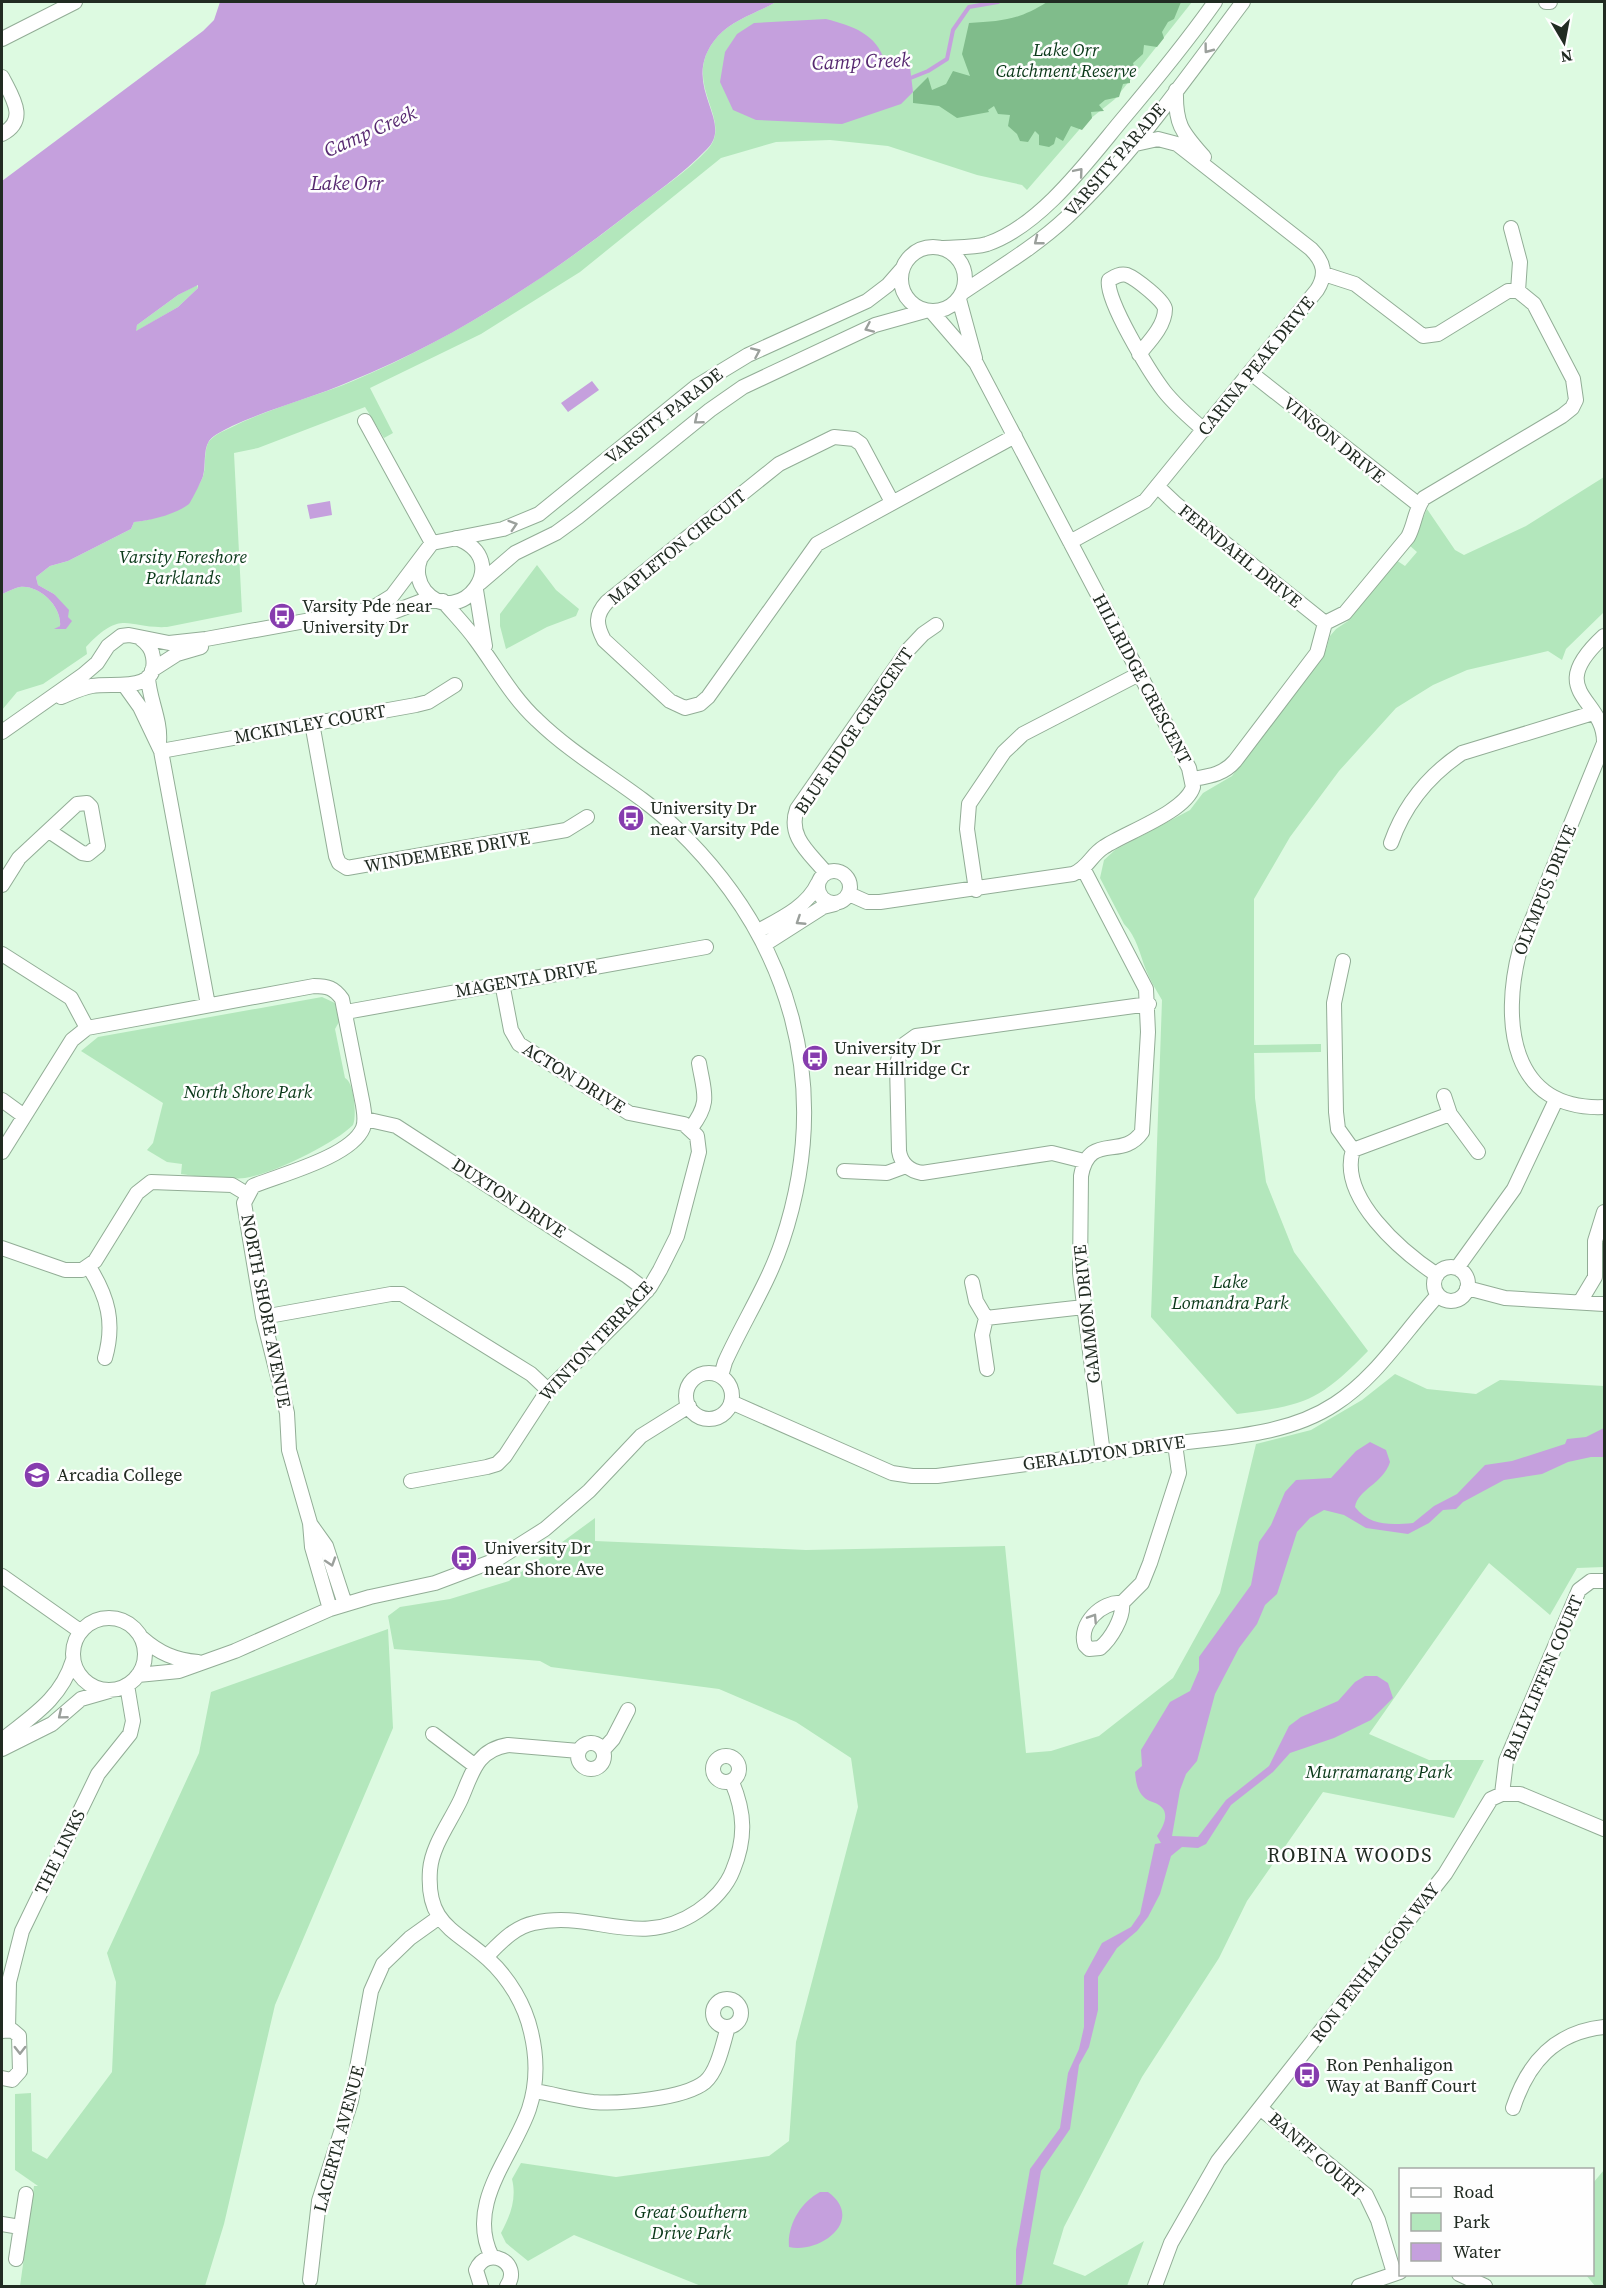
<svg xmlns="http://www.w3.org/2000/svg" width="1606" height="2288" font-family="'Source Serif 4',serif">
<rect width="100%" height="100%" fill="#ddfae1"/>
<path fill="#b3e7bc" d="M776 2H1192L1115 99 1085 123 1027 190 1022 185 977 175 888 146 830 140 776 142 721 158 580 272 481 334 370 388 393 433 384 438 365 407 258 448 234 453 242 612 167 627C126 629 123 608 86 647L87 654 43 684 17 692 2 710V594C7 592 14 588 20 587 40 585 62 607 60 626L56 629H66L68 617 54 594 38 585 36 577 50 566 68 561 131 529 134 522C160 520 191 504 202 479 207 468 203 454 208 443 212 436 223 431 230 428 269 408 312 398 353 381 454 338 544 280 631 212 656 192 686 173 708 149 735 118 677 82 718 36 734 19 757 13 776 2Z
M197 285 198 288 178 307 135 332 137 325 178 295Z
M1604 477V612L1566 649 1562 660 1548 651 1467 670 1433 685 1396 708 1339 771 1290 837 1254 899V1045L1321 1044V1052L1254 1053 1255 1098 1266 1182 1294 1252 1368 1351C1318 1402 1306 1405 1237 1414L1151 1317 1162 1000C1156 990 1150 980 1146 970 1140 955 1137 937 1124 924L1100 878 1104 860 1115 850 1190 810 1203 793 1232 776 1326 650 1330 636 1336 629 1348 621 1396 560 1405 566 1417 552 1409 545 1415 537 1427 509 1455 550 1464 555 1526 526Z
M537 565 556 590 579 609 576 616 547 627 506 649 500 626V614Z
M322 997 335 1003 339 1022 335 1029 345 1078C354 1082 357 1115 353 1125 334 1144 272 1174 245 1178 227 1180 199 1177 181 1174L182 1164 167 1162 147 1150 153 1143 163 1103 81 1051 98 1037Z
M1395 1374 1427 1389 1476 1394 1500 1380 1604 1386V1567L1577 1568 1550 1615 1489 1563 1369 1734 1429 1760H1484L1454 1818 1323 1792 1247 1901 1219 1958 1142 2077 1064 2227 1053 2264 1085 2276 1144 2241 1127 2286H701L574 2235 528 2261 506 2243 501 2233C510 2216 517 2199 512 2179L521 2163 616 2177 769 2156 789 2141 796 2042 858 1807 851 1758 796 1722 719 1689 551 1667 540 1661 394 1649 388 1616 400 1607 450 1599 509 1581 595 1518V1541L806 1550 1005 1546 1026 1753 1051 1751 1099 1736 1173 1678 1220 1593 1256 1444 1311 1430 1362 1400Z
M388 1629 393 1728 275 2005 224 2224 205 2286H20L34 2186H38L15 2170V2094L31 2093 32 2151 47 2159 112 2072 116 1982 107 1953 199 1753 211 1692Z
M1604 2170V2286H1595L1586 2275 1592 2274 1593 2183Z"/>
<path fill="#80bc8b" d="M1047 2H1181L1174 19 1168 22 1162 32 1164 38 1157 47 1144 45 1143 54 1133 63 1135 69 1130 75V83L1123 84 1119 97 1105 100 1099 105 1104 111 1091 112 1092 118 1082 130 1071 126 1063 141 1056 137 1054 144 1049 147 1039 145V135L1035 131 1028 142 1020 141 1017 134 1008 126 1010 115 998 114 994 106 988 110 989 112 957 118 939 106 913 103V92L928 77 932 90 946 84 953 71 970 76 962 54 969 23C1002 21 1019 20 1047 2Z"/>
<path fill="#c5a0dd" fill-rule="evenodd" d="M220 2H776C757 13 734 19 718 36 676 84 736 120 707 149 682 175 651 196 623 218 539 283 450 341 351 381 312 398 271 408 232 426 225 430 214 434 209 441 203 450 206 466 203 476 202 480 191 502 189 504 177 514 149 521 134 522L131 529 68 561 50 566 36 577 38 585 54 594 69 610 68 617 72 621 66 629H54L60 626C62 607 40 585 20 587 14 588 7 592 2 594V181L203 31 214 20ZM198 285V288L178 307 136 331 137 325 178 295Z
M826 19C853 26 877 34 885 62L893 66 910 67 913 92 901 104 842 124 756 120 733 110 720 82 725 52 737 34 754 23Z
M592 381 599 390 568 412 561 403Z
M330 501 332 515 310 519 307 505Z
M1604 1428V1457H1591L1568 1462 1542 1474 1504 1480 1463 1502 1456 1509 1443 1510 1429 1523 1408 1534 1366 1528 1344 1515 1324 1510 1310 1518 1297 1532 1277 1594 1265 1605 1257 1624 1239 1648 1215 1694 1197 1761 1186 1774 1180 1790 1172 1836 1198 1837 1226 1800 1269 1766 1289 1726 1301 1717 1338 1701 1355 1682 1365 1676H1377L1388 1683 1393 1698 1371 1720 1334 1738 1290 1753 1273 1772 1231 1805 1206 1844 1198 1848 1182 1847 1171 1856 1160 1894 1148 1917 1137 1931 1117 1948 1098 1977V2010L1089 2047 1079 2065 1070 2129 1041 2171 1022 2284 1016 2286V2250L1030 2169 1060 2128 1068 2073 1079 2049 1084 2027V1976L1102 1943 1131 1927 1140 1914 1155 1844 1161 1843 1157 1836C1163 1827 1171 1813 1159 1805 1155 1802 1150 1802 1146 1799 1137 1792 1136 1782 1135 1772L1142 1766 1141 1750 1170 1702 1190 1691 1199 1670V1657L1251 1585 1259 1542 1271 1525 1285 1492 1296 1480 1331 1478 1356 1451 1370 1442 1386 1450 1390 1462C1383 1484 1358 1489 1355 1507 1370 1526 1390 1525 1413 1523L1434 1506 1457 1494 1485 1465 1512 1461 1565 1444 1567 1439 1586 1437Z
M820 2192H828C866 2220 820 2254 789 2247 787 2225 801 2202 820 2192Z"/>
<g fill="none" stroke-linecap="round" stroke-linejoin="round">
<path stroke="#c5a0dd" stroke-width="4" d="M908 79 928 71 947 59 953 30 969 7 998 2"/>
<defs>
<path id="minor" d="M1546 2H1550
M2 39 75 2
M2 77C12 97 29 120 2 134
M1176 90C1175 125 1182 132 1204 157
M1511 228 1520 262 1518 291
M901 279a32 32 0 1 1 64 0a32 32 0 1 1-64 0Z
M941 248C956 247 973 248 987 244 1040 226 1087 162 1121 121 1154 82 1186 43 1215 2
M962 293C997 269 1035 247 1066 218 1133 155 1188 75 1243 2
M959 299 975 358
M1139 354C1149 342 1165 326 1165 309 1165 301 1135 278 1127 275 1120 273 1114 277 1109 280 1104 298 1151 374 1164 391 1175 405 1190 418 1204 430
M1251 373 1419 505
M365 421 432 543
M1157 486 1176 504 1325 623
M892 502 861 444 854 439 834 437 779 464 607 602C595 615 596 625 604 640L670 701 685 708 700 704 708 697 817 544 1015 436
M1070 542 1145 501 1317 290C1327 274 1324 262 1311 249L1177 144 1158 139 1131 145
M420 560C416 570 418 582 425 591 459 631 516 560 456 538
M480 583 515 553 556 533 578 517 710 410 743 387 875 325 925 311
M476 590 485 646
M443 601C454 614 466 626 476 640 496 667 512 697 537 720 579 761 633 787 675 827 792 939 834 1087 782 1242 768 1284 743 1322 725 1362L721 1376
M338 625 372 620 422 601H440
M1604 636C1542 693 1605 697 1604 743L1520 949C1501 1021 1510 1111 1604 1107
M152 670 177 654 201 647
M148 677C149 699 161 720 159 742
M125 686 140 707 161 751 208 1005
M61 697C71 693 81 688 92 686 113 682 159 694 153 657 152 648 147 643 140 638
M312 723 336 856 339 863 347 868 566 830 587 817
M2 732 83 675 97 663 108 646 121 636 129 635 169 643 206 639 371 609 392 596 432 543 503 529 539 514 697 386 748 355 867 301 888 285 902 269
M161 751 416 705 428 702 455 685
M1193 779C1210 776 1224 774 1235 761L1317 653 1325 623 1345 613 1408 537C1415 524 1415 509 1424 498L1562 416 1572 408 1576 400 1573 379 1534 304 1518 291H1508L1438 334 1423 336 1355 284 1324 274
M1391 843C1404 806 1429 775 1462 753L1593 713
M1084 870 1146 989 1148 1032 1142 1132C1122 1161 1089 1131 1081 1176L1080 1273 1103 1454
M818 887a16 16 0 1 1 32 0a16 16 0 1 1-32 0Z
M826 873C810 853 787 837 797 809L907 651 923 634 936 625
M2 885 19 858 77 804 87 803 91 807 98 846 88 854 82 853 49 831
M976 890 967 829 969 804 1004 752 1023 734 1139 674
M849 894 867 902H880L1073 874C1088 868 1091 855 1104 847 1127 832 1185 812 1193 787L1189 768 976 363 932 312
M758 931C780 919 807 907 818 883
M765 944 823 907 835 904
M2 954 71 998 87 1028
M1343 961 1334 1003 1336 1112 1338 1129 1353 1150C1338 1197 1401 1251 1437 1275
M346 1012 706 947
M1444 1096 1450 1114 1478 1152
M2 1100 24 1116
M365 1119 396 1126 627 1276 647 1291
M691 1128C711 1102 704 1093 699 1063
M1353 1150 1450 1114
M2 1152 72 1040 87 1028 314 986C328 986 334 988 342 999L363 1105C364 1113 366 1120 363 1128 351 1157 279 1175 253 1186L244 1203 263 1317 287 1413 289 1450 310 1523 312 1547 330 1609
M1084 1161 1052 1153 922 1173C910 1171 901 1164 899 1151L897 1064 902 1046 916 1036 1149 1004
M844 1171 887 1173 906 1166
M2 1248 65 1270H82L95 1261 137 1193 151 1182 232 1185 247 1194
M89 1267C108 1297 115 1323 105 1358
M1434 1284a17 17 0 1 1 34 0a17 17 0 1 1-34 0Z
M1457 1268 1514 1189 1556 1100
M972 1282 976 1301 986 1318 982 1335 987 1369
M1467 1288 1505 1298 1604 1304
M1580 1302 1595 1277V1241L1604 1212
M263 1317 391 1294H402L531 1374 548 1390
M986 1318 1084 1307
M686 1396a23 23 0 1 1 46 0a23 23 0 1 1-46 0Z
M731 1402 892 1473 912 1476H937C1012 1466 1088 1456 1163 1445 1221 1437 1285 1437 1335 1404 1377 1377 1404 1332 1438 1295
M411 1481 487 1467 497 1464 505 1456 548 1390 629 1310 650 1287 660 1270 677 1236 699 1152 697 1136 684 1124 629 1113 519 1044 511 1030 502 983
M311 1525 326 1546 345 1604
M2 1576 80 1631
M1122 1603C1124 1617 1111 1639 1100 1648L1089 1649 1085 1645C1078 1624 1102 1601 1122 1603L1142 1583 1150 1563 1179 1473 1175 1444
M73 1654a36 36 0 1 1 72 0a36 36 0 1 1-72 0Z
M142 1638C159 1653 175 1660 198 1662
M138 1675 179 1671 235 1651 330 1609 370 1597 435 1583 496 1560 545 1529 589 1491 641 1436 689 1406
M433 1734 474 1765
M2 1740C32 1716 61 1699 73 1660
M578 1756a13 13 0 1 1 26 0a13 13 0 1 1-26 0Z
M2 1749 52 1724 81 1699 109 1691
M603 1750 613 1739 628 1710
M713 1769a13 13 0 1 1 26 0a13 13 0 1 1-26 0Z
M1502 1794 1506 1761 1579 1590 1591 1581H1604
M486 1957C500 1943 514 1927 534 1923 593 1909 639 1951 698 1911 713 1901 727 1886 733 1870 746 1838 745 1813 732 1782
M713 2013a14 14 0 1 1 28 0a14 14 0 1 1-28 0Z
M8 2029 9 1982 22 1931 98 1774 130 1734 133 1721 127 1685
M2 2078 12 2080 20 2071 19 2036 12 2030 2 2031
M534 2091C554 2094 573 2100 593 2102 619 2104 684 2099 705 2082 718 2071 723 2043 728 2027
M1260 2108 1366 2195 1378 2220 1394 2273
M1513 2108C1528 2062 1555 2032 1604 2027
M2 2224 20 2227
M492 2257C465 2204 513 2156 529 2109 537 2085 537 2057 531 2032 525 2005 509 1978 488 1959 455 1929 426 1925 430 1870 432 1845 451 1821 461 1799 472 1774 476 1750 508 1745L579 1751
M16 2259 26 2194
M1459 2274 1485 2286
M310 2280 319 2201 351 2101 371 1991 383 1964 410 1938 438 1918
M481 2286 476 2270C487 2244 523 2263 507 2286
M1155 2286 1171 2243 1218 2161 1445 1874 1491 1799 1502 1794H1520L1604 1829
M1359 2286 1400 2272"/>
</defs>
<use href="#minor" stroke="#92ad96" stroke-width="16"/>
<use href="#minor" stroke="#fff" stroke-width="14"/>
</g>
<defs><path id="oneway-chevron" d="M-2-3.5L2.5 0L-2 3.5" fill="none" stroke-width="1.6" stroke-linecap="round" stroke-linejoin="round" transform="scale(1.5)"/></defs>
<g stroke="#9ba09c">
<use href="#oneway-chevron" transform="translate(1208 49) rotate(127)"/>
<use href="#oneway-chevron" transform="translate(1079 172) rotate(-50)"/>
<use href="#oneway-chevron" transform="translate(1038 241) rotate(142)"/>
<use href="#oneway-chevron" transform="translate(869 328) rotate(156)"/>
<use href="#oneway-chevron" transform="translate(756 352) rotate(-24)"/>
<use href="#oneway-chevron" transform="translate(698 420) rotate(141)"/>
<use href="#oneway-chevron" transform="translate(513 525) rotate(-18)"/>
<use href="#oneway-chevron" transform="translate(800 921) rotate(147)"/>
<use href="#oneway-chevron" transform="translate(331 1562) rotate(72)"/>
<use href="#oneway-chevron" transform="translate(1093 1618) rotate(-57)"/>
<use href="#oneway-chevron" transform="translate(62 1715) rotate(141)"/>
<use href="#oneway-chevron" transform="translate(20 2050) rotate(90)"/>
</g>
<defs>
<symbol id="bus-disc" viewBox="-11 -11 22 22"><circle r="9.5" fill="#863cae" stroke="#fefefe"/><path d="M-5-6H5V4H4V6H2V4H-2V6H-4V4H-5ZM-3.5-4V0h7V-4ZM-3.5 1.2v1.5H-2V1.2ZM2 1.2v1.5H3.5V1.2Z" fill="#fff"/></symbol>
<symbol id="school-disc" viewBox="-11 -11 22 22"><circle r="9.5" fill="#863cae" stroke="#fefefe"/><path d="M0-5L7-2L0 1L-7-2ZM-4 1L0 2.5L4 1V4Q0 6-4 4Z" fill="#fff"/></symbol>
</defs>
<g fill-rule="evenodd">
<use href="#bus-disc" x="267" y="601" width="30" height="30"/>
<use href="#bus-disc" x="616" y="803" width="30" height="30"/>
<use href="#bus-disc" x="800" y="1043" width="30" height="30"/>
<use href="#school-disc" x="22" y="1460" width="30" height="30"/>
<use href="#bus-disc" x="449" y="1543" width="30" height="30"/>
<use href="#bus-disc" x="1292" y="2060" width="30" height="30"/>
</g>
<g text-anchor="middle" stroke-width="5" stroke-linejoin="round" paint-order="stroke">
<g font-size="18" font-style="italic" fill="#083717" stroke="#fefefe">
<text x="1066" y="56">Lake Orr<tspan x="1066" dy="21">Catchment Reserve</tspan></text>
<text x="183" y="563">Varsity Foreshore<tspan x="183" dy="21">Parklands</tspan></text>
<text x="248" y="1098">North Shore Park</text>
<text x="1230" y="1288">Lake<tspan x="1230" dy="21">Lomandra Park</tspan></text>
<text x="1379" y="1778">Murramarang Park</text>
<text x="691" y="2218">Great Southern<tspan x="691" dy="21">Drive Park</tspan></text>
</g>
<g font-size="18" fill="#212b22" stroke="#fefefe">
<text transform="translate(1115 160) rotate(-49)" y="6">VARSITY PARADE</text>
<text transform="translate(1256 366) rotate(-51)" y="6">CARINA PEAK DRIVE</text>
<text transform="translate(664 416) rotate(-38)" y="6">VARSITY PARADE</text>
<text transform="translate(1334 440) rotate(39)" y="6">VINSON DRIVE</text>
<text transform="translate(677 547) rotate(-39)" y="6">MAPLETON CIRCUIT</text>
<text transform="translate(1240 556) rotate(39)" y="6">FERNDAHL DRIVE</text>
<text transform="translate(1142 679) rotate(62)" y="6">HILLRIDGE CRESCENT</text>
<text transform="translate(310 724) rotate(-10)" y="6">MCKINLEY COURT</text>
<text transform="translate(854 731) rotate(-56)" y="6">BLUE RIDGE CRESCENT</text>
<text transform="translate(447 852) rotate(-10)" y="6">WINDEMERE DRIVE</text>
<text transform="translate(1545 890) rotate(-68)" y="6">OLYMPUS DRIVE</text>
<text transform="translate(526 979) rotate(-10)" y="6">MAGENTA DRIVE</text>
<text transform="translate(574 1078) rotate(32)" y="6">ACTON DRIVE</text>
<text transform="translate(509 1198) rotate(33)" y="6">DUXTON DRIVE</text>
<text transform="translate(266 1311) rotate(79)" y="6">NORTH SHORE AVENUE</text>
<text transform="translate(1087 1314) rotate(-96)" y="6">GAMMON DRIVE</text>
<text transform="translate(596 1341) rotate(-47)" y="6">WINTON TERRACE</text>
<text transform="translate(1104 1453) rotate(-8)" y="6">GERALDTON DRIVE</text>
<text transform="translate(1543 1678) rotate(-67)" y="6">BALLYLIFFEN COURT</text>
<text transform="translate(60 1852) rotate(-64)" y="6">THE LINKS</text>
<text transform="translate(1375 1963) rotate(-52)" y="6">RON PENHALIGON WAY</text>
<text transform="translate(339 2139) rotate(-75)" y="6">LACERTA AVENUE</text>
<text transform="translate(1316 2155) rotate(41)" y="6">BANFF COURT</text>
</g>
<g font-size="18" fill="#212b22" stroke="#fefefe" text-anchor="start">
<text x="302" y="612">Varsity Pde near<tspan x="302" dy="21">University Dr</tspan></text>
<text x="650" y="814">University Dr<tspan x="650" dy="21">near Varsity Pde</tspan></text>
<text x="834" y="1054">University Dr<tspan x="834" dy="21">near Hillridge Cr</tspan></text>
<text x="57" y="1481">Arcadia College</text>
<text x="484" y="1554">University Dr<tspan x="484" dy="21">near Shore Ave</tspan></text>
<text x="1326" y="2071">Ron Penhaligon<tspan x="1326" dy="21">Way at Banff Court</tspan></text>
</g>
<g font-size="20" font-style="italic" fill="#562870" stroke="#fefefe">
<text transform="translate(861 61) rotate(-2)" y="7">Camp Creek</text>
<text transform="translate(370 131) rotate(-24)" y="7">Camp Creek</text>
<text x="347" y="190">Lake Orr</text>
</g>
<g font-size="20" letter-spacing="1.5" fill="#212b22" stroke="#fefefe">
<text x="1350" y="1862">ROBINA WOODS</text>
</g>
</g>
<rect width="1606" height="2288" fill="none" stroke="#212b22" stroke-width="6"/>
<rect x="1399" y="2168" width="195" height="108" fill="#fefefe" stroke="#a6aaa6" stroke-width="1.5"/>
<rect x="1411" y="2188" width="30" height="9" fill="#ffffff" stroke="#a6aaa6" stroke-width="1.5"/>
<text x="1453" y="2198" font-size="18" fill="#212b22">Road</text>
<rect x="1411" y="2213" width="30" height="18" fill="#b3e7bc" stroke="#a6aaa6" stroke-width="1.5"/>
<text x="1453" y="2228" font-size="18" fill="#212b22">Park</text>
<rect x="1411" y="2243" width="30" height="18" fill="#c5a0dd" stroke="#a6aaa6" stroke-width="1.5"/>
<text x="1453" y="2258" font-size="18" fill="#212b22">Water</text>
<g transform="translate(1564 42) rotate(170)" stroke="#fefefe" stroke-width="4.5" paint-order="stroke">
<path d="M0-4.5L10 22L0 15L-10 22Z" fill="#212b22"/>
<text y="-9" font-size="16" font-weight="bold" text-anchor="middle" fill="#212b22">N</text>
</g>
</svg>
